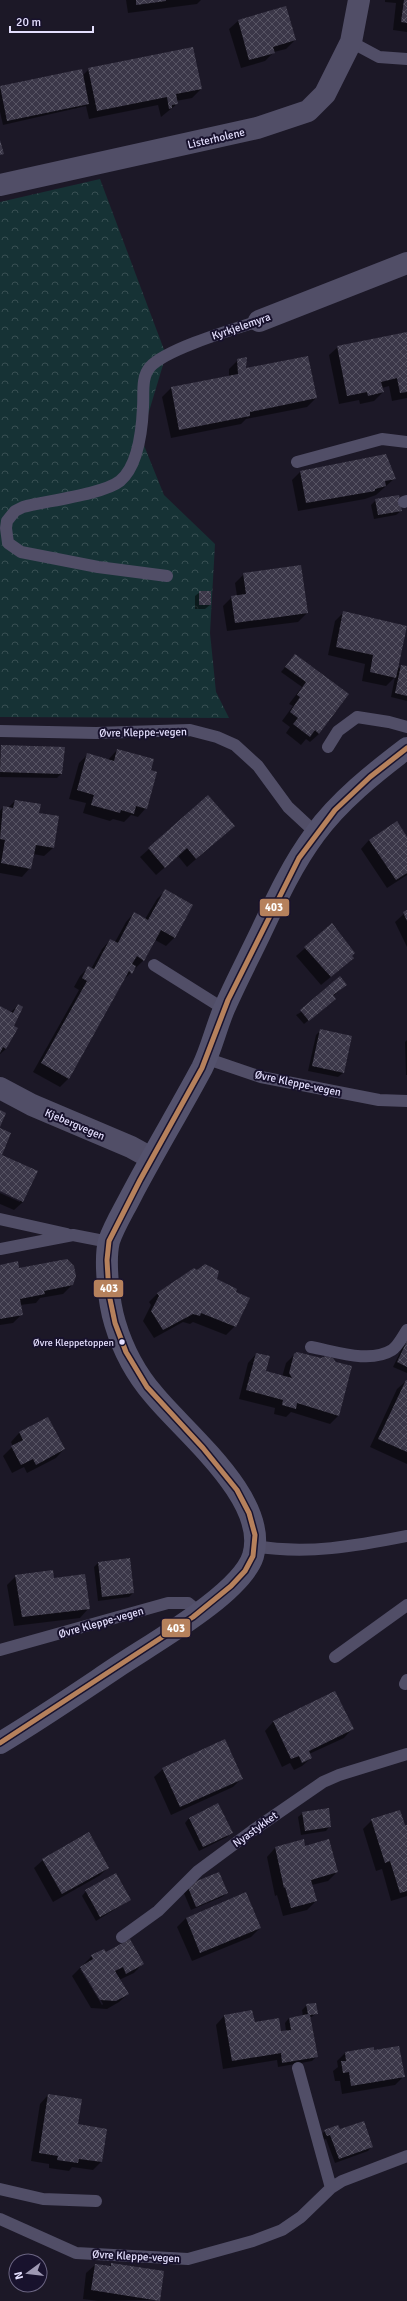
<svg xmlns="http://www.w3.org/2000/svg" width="407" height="2301" font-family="Signika,sans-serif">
<defs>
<pattern id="forest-crowns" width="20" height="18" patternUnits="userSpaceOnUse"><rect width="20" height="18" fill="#163235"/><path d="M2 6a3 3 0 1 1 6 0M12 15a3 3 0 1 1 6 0" fill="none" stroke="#384f53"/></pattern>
<pattern id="building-cross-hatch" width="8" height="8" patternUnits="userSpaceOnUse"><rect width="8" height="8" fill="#3b3748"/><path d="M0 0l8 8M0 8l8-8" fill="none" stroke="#575463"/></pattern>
</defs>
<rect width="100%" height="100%" fill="#1c1827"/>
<path fill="url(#forest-crowns)" d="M100 179 166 355 141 438 164 495 215 544 210 633 216 692 229 718 0 717V202Z"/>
<path fill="#0007" fill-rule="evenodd" d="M126 0H201L197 4 128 13Z
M385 0H407V32L393 30 396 3 385 2Z
M285 7 295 40 286 49 274 52 265 61 241 68 229 29 238 21Z
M89 69 201 89 192 98 176 101 177 104 161 117 158 105 89 119 86 106 3 125 0 112V87L83 75Z
M407 333V398L392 401 389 386 382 388 383 392 374 401 360 404 359 400 339 404 329 355 338 347Z
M238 360 245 369 316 398 307 407 246 419 241 424 171 438 162 397 171 388 229 377V369Z
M301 471 395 478 376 495 365 499 298 511 292 480Z
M376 500 401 511 396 515 374 519 371 505Z
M244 574 307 613 298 622 227 631 223 606 232 597 237 596 235 583Z
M200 592 210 605 205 609H195V596Z
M343 613 396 671 401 666 407 667V701L391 697 395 677 386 686 362 681 365 664 328 655 335 621Z
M295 655 348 695 319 734 310 742 306 739 301 745 286 733 290 727 282 721 293 706 289 704 302 687 281 672Z
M1 746 61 774 57 778 0 777Z
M117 750 150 771 146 808 138 817 131 815 124 822 113 819 110 821 83 813 86 803 69 799 79 763 88 754 108 760Z
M15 801 38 813 53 848 44 856 33 854 30 868 22 877 0 873V811L3 807 8 808Z
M234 826 187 867 178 856 156 875 140 857 149 849Z
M407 839V875L387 888 361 849 369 840Z
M165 891 174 938 166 946 155 940 144 960 122 981 68 1079 60 1087 33 1072 79 990 74 987 80 976 88 968 91 969 102 949 110 940 115 942 126 922 134 913 145 919 157 899Z
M407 911V947L395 922Z
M332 925 354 953 344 966 321 985 296 956Z
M341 989 333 996 330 1003 304 1024 296 1015Z
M18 1005 6 1049 0 1054V1007L10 1013Z
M320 1031 343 1073 338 1077 308 1071 316 1035Z
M407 1040V1075H406L405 1042Z
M0 1129V1155L23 1202 14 1210 0 1204V1193L20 1202V1200L0 1190Z
M0 1266 18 1269 72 1285 63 1294 40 1298 36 1303 20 1305 22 1314 13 1323 0 1325Z
M216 1280 235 1326 226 1335 193 1322 190 1324 183 1322 154 1338 143 1321 151 1305 149 1302 157 1294Z
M407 1338V1373L393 1367Z
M256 1354 265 1372 282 1377 286 1363 295 1354 339 1415 330 1424 291 1412 286 1417 274 1414 275 1408 239 1399 248 1363Z
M406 1381H407V1464L370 1447 397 1389Z
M48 1418 64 1449 56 1458 27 1473 24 1467 12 1473 3 1456 13 1446 11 1442 19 1433Z
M98 1563 133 1593 129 1597 98 1601 94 1567Z
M16 1576 53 1579 88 1609 80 1618 14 1626 7 1585Z
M335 1692 352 1729 344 1738 309 1754 311 1758 302 1766 294 1770 290 1763 282 1767 265 1731 273 1722Z
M163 1769 241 1779 233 1787 171 1815 154 1777Z
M303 1813 330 1826 326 1831 301 1835 298 1817Z
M189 1818 231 1832 227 1837 199 1851 185 1823Z
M372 1820 407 1826V1896L391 1901 382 1869 376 1871 363 1829Z
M305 1847 337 1872 328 1881 312 1885 316 1901 307 1910 283 1916 277 1895 275 1896 267 1857 275 1848Z
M43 1860 108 1868 99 1876 53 1902 34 1868Z
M188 1886 227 1893 222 1897 191 1910 183 1891Z
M86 1891 130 1900 96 1921 82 1896Z
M246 1894 260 1928 251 1937 192 1961 177 1927 186 1918Z
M105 1954 142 1964 134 1973 119 1980 128 1994 119 2002 107 2009 91 2008 72 1976 92 1956ZM80 1969H82L103 2004 102 2005Z
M307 2005 317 2013 310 2018 317 2056 312 2061 278 2067 277 2060 223 2069 216 2025 224 2016 252 2011 254 2024 281 2032 286 2031 285 2023 289 2018 303 2016 302 2010Z
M373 2051 404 2076 395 2085 342 2094 340 2081H335L333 2071 338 2067 337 2061 345 2053Z
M48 2095 77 2125 101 2162 93 2170 72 2167 69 2171 49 2168V2164L31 2161 40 2104Z
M339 2130 372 2146 368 2151 335 2163 326 2139 322 2140 320 2136 325 2131Z
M111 2264 159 2300 98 2301 83 2299 86 2273 95 2265 108 2267Z"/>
<path fill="url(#building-cross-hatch)" d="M136 0H166V1L136 5Z
M404 0H407V23L401 22Z
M286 6 296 40 273 47 275 53 249 60 238 20Z
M193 47 202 89 176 94 178 104 172 105V108L169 109 167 97 97 111 88 68Z
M82 69 89 104 7 121 0 86Z
M0 140 4 154 0 155Z
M407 332V392L400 393 397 378 381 382 384 392 368 396 367 392 347 396 337 346Z
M308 356 317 398 250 412V416L179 430 171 387 238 374 237 359 247 357 246 368Z
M386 454 396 479 385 481 386 486 375 489V491L306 503 300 471Z
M399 495 402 511 378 515 375 499Z
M301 565 308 613 235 623 231 596 246 594 243 573Z
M199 591H211V605H199Z
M343 611 407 626 396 678 370 672 373 655 336 647Z
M295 654 349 694 319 734 315 730 310 737 293 724 298 718 290 712 300 697 297 695 306 682 285 667Z
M401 665 407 666V696L395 693Z
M1 745 65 747 62 774 0 772Z
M117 749 154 759 151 770 157 772 147 809 136 806 134 814 121 810 120 813 91 805 94 795 77 790 87 753 114 761Z
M208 795 235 826 196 859 187 848 165 868 148 848Z
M15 800 41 804 39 813 59 816 54 848 36 845 31 869 1 863 5 840 0 839 3 806 13 808Z
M397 821 407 837V873L396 880 369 840Z
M165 889 193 905 175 938 161 930 144 961 137 956 132 964 136 966 132 974 129 971 69 1079 41 1063 87 981 82 978 88 966 94 969 110 939 118 943 134 912 148 920Z
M407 910V921L403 912Z
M332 923 355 953 352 956 354 958 331 977 304 947Z
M340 976 347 985 333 995 336 999 309 1021 300 1010Z
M18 1004 23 1007 14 1026 18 1028 6 1049 3 1047 0 1053V1006L13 1013Z
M320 1029 352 1036 344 1073 312 1066Z
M0 1110 6 1113 0 1127Z
M0 1128 11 1133 2 1155 38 1171 23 1202 0 1191Z
M67 1259 74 1266 76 1276 73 1285 44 1291 45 1294 20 1299 23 1315 0 1319V1265L18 1261 19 1268Z
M205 1264 219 1271 217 1279 237 1289 236 1292 250 1298 236 1327 201 1313 200 1316 193 1314 163 1330 151 1311 159 1296 157 1293 194 1268 197 1270Z
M407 1341V1367L397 1362Z
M297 1352 321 1358 326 1356 333 1358 336 1362 352 1366 339 1416 297 1403 296 1409 282 1405 283 1400 246 1390 256 1353 270 1356 266 1371 292 1378 289 1373 294 1354Z
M406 1380H407V1452L378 1439Z
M48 1417 65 1449 36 1465 33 1459 21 1465 11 1446 23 1440 19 1432Z
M130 1558 134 1593 102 1597 98 1562Z
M53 1570 54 1578 85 1574 90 1609 22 1617 15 1575Z
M335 1691 354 1729 309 1751 312 1758 302 1763 299 1756 291 1759 273 1721Z
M225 1739 243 1779 180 1807 162 1768Z
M218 1803 233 1833 203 1847 189 1818Z
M329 1808 331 1827 305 1831 302 1812Z
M400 1810 405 1825H407V1891L400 1893 390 1861 385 1863 371 1819Z
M89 1832 109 1868 62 1894 42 1859Z
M304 1839 305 1846 329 1839 338 1872 311 1880 317 1901 291 1908 285 1887 284 1888 275 1847Z
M219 1872 228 1893 196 1907 187 1885Z
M116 1873 131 1900 100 1917 85 1890Z
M246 1892 261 1928 200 1953 186 1918Z
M130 1939 144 1964 126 1974 123 1967 115 1971 129 1994 116 2001 100 2000 80 1967 93 1959 91 1955 104 1949 106 1952Z
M316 2003 318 2014 310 2015 318 2057 282 2063 281 2053 232 2061 224 2015 252 2010 255 2022 279 2018 281 2031 291 2030 289 2018 308 2014 306 2004Z
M399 2046 405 2077 351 2086 349 2072 343 2073 341 2061H346L345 2052 374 2047V2050Z
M48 2094 82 2099 78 2124 107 2129 102 2162 79 2159 78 2163 57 2160 58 2156 39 2153Z
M364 2121 373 2147 339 2159 330 2135 327 2136 324 2130 338 2125 340 2129Z
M111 2263 164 2271 160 2301 91 2290 95 2264 111 2266Z"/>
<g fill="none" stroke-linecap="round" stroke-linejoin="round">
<path stroke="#514e67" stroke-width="12" d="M351 42 379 57 407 59
M297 462 382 439 407 442
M404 502 407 501
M167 576 98 567 21 552 8 543 6 528 7 521 15 511 23 507C46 501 104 494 120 481 138 466 142 430 143 407 144 394 141 377 150 367 166 349 234 329 259 321
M0 731 96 733 190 730 217 737 235 745 258 766 288 807 316 833
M328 747 338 731 357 717 389 722 407 727
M154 965 224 1009
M205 1058 261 1077 379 1100 407 1101
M0 1219 67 1234
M0 1249 73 1235 109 1242
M311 1347C334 1351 370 1364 392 1350 398 1346 403 1336 407 1330
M255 1546C306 1555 357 1546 407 1536
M0 1650 168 1603H188L199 1612
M335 1657 407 1605
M405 1684 407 1680
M122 1937 158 1911 198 1871 252 1831 323 1782 339 1775 407 1754
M298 2068 331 2188
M0 2189 43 2199 96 2201
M0 2219 76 2253 188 2259 253 2241 282 2230 301 2217 331 2188 342 2181 407 2156"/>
<path stroke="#514e67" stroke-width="22" d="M0 185 257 128 308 111 325 94 351 42 359 0
M259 321 407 263
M0 1088 32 1105 131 1147 151 1158"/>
<path stroke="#54526d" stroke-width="22" d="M0 1743C40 1719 78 1693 117 1667 151 1644 241 1594 253 1556 270 1500 185 1433 154 1395 135 1373 123 1350 115 1323 109 1304 104 1261 109 1241 114 1226 124 1210 131 1196 154 1152 179 1111 202 1068 211 1050 216 1028 224 1009 235 984 248 959 260 934 276 900 292 865 315 834 339 801 374 773 407 748"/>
<defs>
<path id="bus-1" d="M0 1743 193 1617 231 1586 245 1571 253 1556 255 1535 249 1513 237 1490 203 1448 147 1387 126 1352 115 1323 109 1294 107 1260 109 1241 140 1180 202 1068 228 1000 299 858 335 810 370 777 407 748"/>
</defs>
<use href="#bus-1" stroke="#18122d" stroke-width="8"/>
<use href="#bus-1" stroke="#b6815c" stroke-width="5"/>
</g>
<circle fill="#e4dffe" stroke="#18122d" stroke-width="1.5" cx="122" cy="1342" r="3.5"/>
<g text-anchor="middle" stroke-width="4" stroke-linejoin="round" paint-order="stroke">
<g font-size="10" fill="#e4dffe" stroke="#18122d" text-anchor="end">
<text x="114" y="1346">Øvre Kleppetoppen</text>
</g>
<g font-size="11" fill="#e4dffe" stroke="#18122d">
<text transform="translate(216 138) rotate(-13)" y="4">Listerholene</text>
<text transform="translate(241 326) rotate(-19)" y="4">Kyrkjelemyra</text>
<text transform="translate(143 732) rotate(-1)" y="4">Øvre Kleppe-vegen</text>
<text transform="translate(298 1083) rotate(12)" y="4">Øvre Kleppe-vegen</text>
<text transform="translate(75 1124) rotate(23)" y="4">Kjebergvegen</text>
<text transform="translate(101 1622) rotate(-16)" y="4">Øvre Kleppe-vegen</text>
<text transform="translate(255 1829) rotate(-36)" y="4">Nyastykket</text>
<text transform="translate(136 2256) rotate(3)" y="4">Øvre Kleppe-vegen</text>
</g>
</g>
<g stroke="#18122d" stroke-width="1.5">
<rect x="259" y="898" width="31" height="19" rx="4" fill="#b6815c"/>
<rect x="93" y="1279" width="31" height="19" rx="4" fill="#b6815c"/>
<rect x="161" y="1618" width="30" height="20" rx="4" fill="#b6815c"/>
</g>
<g font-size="11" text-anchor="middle" font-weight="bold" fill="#fff">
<text x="274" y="911">403</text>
<text x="109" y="1292">403</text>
<text x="176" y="1632">403</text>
</g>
<g transform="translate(28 2273) rotate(255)"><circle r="19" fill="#18122d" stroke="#6a6481"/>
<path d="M0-3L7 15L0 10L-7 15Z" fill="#9e99b3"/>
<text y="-6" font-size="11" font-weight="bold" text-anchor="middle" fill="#e4dffe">N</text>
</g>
<path d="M10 26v6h83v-6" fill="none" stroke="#e4dffe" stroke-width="2"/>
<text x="16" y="26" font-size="12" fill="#e4dffe" stroke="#18122d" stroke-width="3" paint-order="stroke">20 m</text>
</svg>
